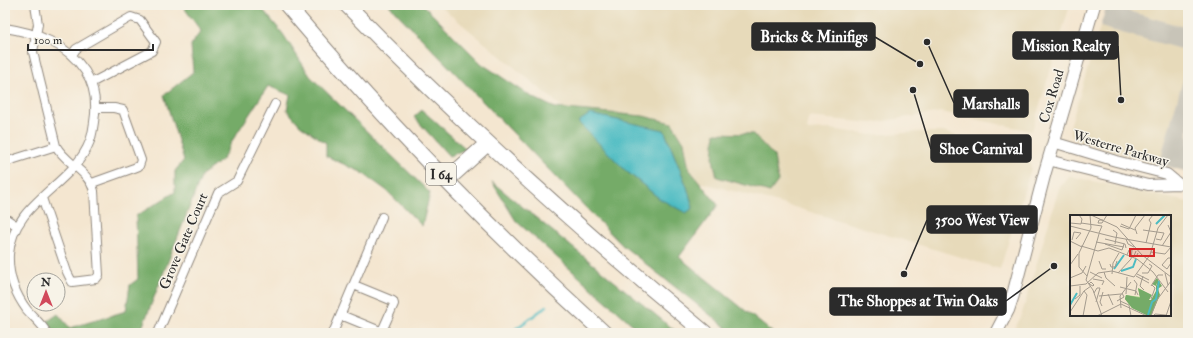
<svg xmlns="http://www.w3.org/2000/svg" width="1193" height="338" font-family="'IM FELL Double Pica',serif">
<rect width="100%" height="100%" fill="#f7f3e8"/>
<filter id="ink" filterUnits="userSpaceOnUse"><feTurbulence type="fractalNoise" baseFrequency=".025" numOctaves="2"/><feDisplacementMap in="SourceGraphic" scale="8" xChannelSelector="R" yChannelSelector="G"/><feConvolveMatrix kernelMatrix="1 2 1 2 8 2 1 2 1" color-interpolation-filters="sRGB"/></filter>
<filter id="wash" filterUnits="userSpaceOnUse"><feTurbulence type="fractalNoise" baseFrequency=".012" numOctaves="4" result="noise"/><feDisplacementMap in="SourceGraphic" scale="16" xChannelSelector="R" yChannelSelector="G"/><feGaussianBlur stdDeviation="0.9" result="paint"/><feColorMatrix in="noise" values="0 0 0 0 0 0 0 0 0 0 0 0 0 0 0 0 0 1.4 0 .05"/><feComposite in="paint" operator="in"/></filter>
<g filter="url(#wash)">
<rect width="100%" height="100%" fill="#f4e6d0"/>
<path fill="#e7daba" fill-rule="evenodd" d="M439 5H1070L1032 131 941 112 871 123 809 117 807 130 830 129 871 135 920 132H943L1024 155 1029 160 1031 168 1000 269 794 207 631 164Z
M1108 5H1188V28Z
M1100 27 1188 51V62L1159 164 1078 141 1071 134 1070 127Z
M1069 176 1188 202V323L1182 333H1012L1021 317 1059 188ZM1071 216H1170V315H1071Z"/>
<path fill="#c8c4b8" d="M1107 5 1188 28V51L1100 27Z
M1188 62V172L1159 164Z"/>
<path fill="#75ab68" stroke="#506b4a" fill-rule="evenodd" d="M182 5H259L283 34 310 76 430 193 422 226 386 190 361 172 326 156V143L300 125 287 110 290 95 268 86 232 141 223 159 202 175 140 333H53L48 321 58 314 70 328 126 311 130 285 138 279 136 216 175 192V171L184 160 164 95 193 72 191 45 201 31Z
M389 5H423L482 64 532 97 555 108 643 116 672 123 684 142 689 169 718 205 679 257 773 333H733L622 245ZM579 122 664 130 687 187 693 208 660 199 625 170Z
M422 110 466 149 449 156 414 117Z
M715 133 753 134 774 156 778 181 770 192 717 177 713 159Z
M492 182 678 333H642L516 221Z"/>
<path fill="#4cbbc2" stroke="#3c7376" d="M590 114 664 130 687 187 693 208 686 213 660 199 625 170 578 122Z"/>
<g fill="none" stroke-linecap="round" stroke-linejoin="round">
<path stroke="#4cbbc2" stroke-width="2.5" d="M510 333 547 306"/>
</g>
</g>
<g filter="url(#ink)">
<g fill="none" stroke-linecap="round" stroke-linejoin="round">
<defs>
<path id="minor" d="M35 5 38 24 33 52 56 146C66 164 88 170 94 191L99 275 96 279 72 282 67 272 42 198
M5 28C37 33 66 43 85 71 93 83 96 99 95 114 94 123 93 133 90 141 73 186 13 201 9 254 8 274 15 294 27 310 34 318 42 324 47 333
M72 55 76 49 131 17 140 20 156 42 152 51 91 83
M5 162 56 146
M92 183 134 168 139 166 141 160 123 110 114 108H95
M5 218 17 226
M354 285 393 301 394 304 382 331
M341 315 385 333
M158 333 218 193 237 181 275 104
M333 333 382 217"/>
<path id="tertiary" d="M1053 142 1116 161 1167 174 1179 184
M1048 160 1148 185 1179 184 1188 186"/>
<path id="secondary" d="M996 333 1008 310 1013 295 1045 172 1094 5"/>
<path id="motorway" d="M287 5C385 121 492 231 604 333
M347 5C460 122 580 230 705 333
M447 180 488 143"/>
</defs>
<use href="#minor" stroke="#90887e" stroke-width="10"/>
<use href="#tertiary" stroke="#90887e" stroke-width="12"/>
<use href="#secondary" stroke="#90887e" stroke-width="14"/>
<use href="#motorway" stroke="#90887e" stroke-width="17"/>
<use href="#minor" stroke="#fff" stroke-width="8"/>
<use href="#tertiary" stroke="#fff" stroke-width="10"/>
<use href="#secondary" stroke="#fff" stroke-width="12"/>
<use href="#motorway" stroke="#fff" stroke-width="15"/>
</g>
</g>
<g text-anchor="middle" stroke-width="3" stroke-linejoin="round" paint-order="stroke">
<rect fill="#f7f3e8" stroke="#686764" stroke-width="1" x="426" y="163" width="30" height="22" rx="3"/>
<g font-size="13" font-weight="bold" fill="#2b2b2b">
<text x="441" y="179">I 64</text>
</g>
<g font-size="14" fill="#2b2b2b" stroke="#f7f3e8">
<text transform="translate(1051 96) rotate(-73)" y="5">Cox Road</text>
<text transform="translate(1121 148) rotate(16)" y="5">Westerre Parkway</text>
<text transform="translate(183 241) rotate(-67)" y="5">Grove Gate Court</text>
</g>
</g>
<g transform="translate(1070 215)">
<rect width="101" height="101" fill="#f4e6d0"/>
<path d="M68 73 77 87 81 100 62 93 55 84 56 80 70 82Z" fill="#92c678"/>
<path d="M87 63 92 71 89 73 86 68 90 80 81 101H78L62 93 55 84 56 80 70 83 68 73 82 80 79 85H81L86 76V71L82 69Z" fill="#75ab68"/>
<path fill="none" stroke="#4cbbc2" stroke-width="2" d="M86 9 95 0M44 54 54 40M51 56 63 52 66 44M0 90 7 78M78 100 82 87 86 84 89 66"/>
<path fill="none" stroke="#a49b8e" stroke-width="1" d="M21 0 47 12 72 40 101 62M33 5H29L28 8H32L37 0M0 8 11 9 12 4 9 0M11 8 32 11 29 18M51 9 65 15M0 11 44 22 101 32M50 11 59 14 66 0M43 15 47 18 45 29M73 15 94 18 91 25 86 24M29 19 16 65 23 75 32 101M67 19 65 13 75 0M35 24 55 29 56 33M56 24 58 29 64 32M2 25 4 17 11 18 6 24M0 26 12 32M26 27 54 32M76 28 81 8 79 5 83 0M35 29 52 35 54 29M11 31 28 36 39 33 67 44 83 57 98 77M92 31 101 17 98 10M66 36 64 41 66 42 68 38M81 37 95 39 101 32M101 43H98L92 50 97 54 101 48M29 46 32 54H36M40 49 41 52H45L47 46M0 50 8 39M20 57 32 63M34 57 36 63 45 71M48 58 61 44 62 35H59L57 40M72 58H78L82 51 79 49M95 58 98 70M42 59 43 48 49 38M67 59 79 65M17 61 9 52V38L21 13 20 0M66 61 79 68M73 61 70 71 74 75M0 63 12 58 16 51M23 64 34 66 32 70M64 65 67 69 65 80M21 67 24 70 23 71 19 69ZM0 71 16 69 28 58 42 56 64 62 80 40 88 13 98 0M81 71 88 60H93M50 72 66 76 68 80M24 78 27 73H30L26 87M38 79 43 90M56 79 57 62M29 81 51 79M5 84 10 80V71M81 84 85 73 82 70M47 86 54 82 52 78M50 86 59 90 61 101M32 91 30 87 33 77M51 93 50 81 61 67M0 97 14 76 21 71M13 101 17 80 14 76M27 101 51 89 77 101M81 101 87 85 101 66M83 101 85 99 96 100M96 101 101 86"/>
<path fill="#d62828" fill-opacity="0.15" stroke="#d62828" stroke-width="2" d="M60 34H84V41H60Z"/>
<rect width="101" height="101" fill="none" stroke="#2b2b2b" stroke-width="2"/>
</g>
<path fill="none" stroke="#2b2b2b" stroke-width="1.5" d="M920 64L875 37M1121 100L1118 46M927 42L954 103M913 90L931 149M904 274L927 220M1054 266L1006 301"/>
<g fill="#2b2b2b" stroke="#f7f3e8" stroke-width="1.5">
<circle cx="920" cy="64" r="4"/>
<circle cx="1121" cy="100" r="4"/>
<circle cx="927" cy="42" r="4"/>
<circle cx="913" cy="90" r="4"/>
<circle cx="904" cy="274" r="4"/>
<circle cx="1054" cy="266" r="4"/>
</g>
<g fill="#2b2b2b" stroke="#2b2b2b" stroke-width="1.5">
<rect x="752" y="23" width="123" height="27" rx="4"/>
<rect x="1013" y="32" width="105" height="27" rx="4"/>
<rect x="954" y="90" width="74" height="27" rx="4"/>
<rect x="931" y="135" width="100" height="27" rx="4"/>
<rect x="927" y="206" width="110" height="27" rx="4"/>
<rect x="830" y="288" width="176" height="27" rx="4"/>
</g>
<g font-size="15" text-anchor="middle" font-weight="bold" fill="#fff">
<text x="814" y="42">Bricks &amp; Minifigs</text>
<text x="1066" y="51">Mission Realty</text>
<text x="991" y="109">Marshalls</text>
<text x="981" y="154">Shoe Carnival</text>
<text x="982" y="225">3500 West View</text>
<text x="918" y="306">The Shoppes at Twin Oaks</text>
</g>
<rect width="1193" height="338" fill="none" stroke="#f7f3e8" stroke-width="20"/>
<g transform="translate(46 292)"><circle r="19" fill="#f7f3e8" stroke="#a5a39c"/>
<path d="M0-3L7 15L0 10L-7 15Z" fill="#d1495b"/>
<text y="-6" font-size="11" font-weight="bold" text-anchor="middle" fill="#2b2b2b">N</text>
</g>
<path d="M28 44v6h125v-6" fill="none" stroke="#2b2b2b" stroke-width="2"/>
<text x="34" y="44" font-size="12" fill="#2b2b2b" stroke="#f7f3e8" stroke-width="3" paint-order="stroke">100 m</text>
</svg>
